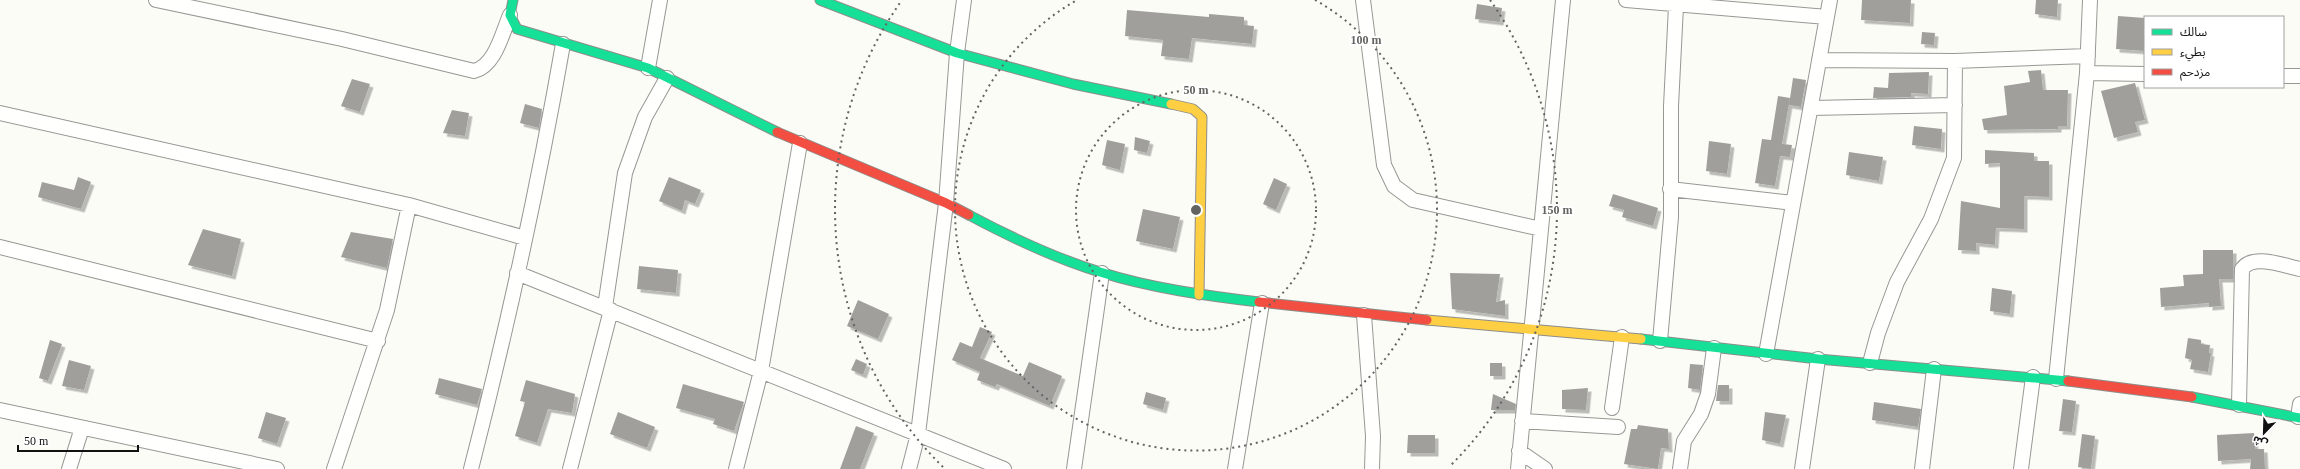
<svg xmlns="http://www.w3.org/2000/svg" width="2300" height="469" font-family="'Times New Roman','Noto Sans Arabic',serif">
<defs>
<filter id="shadow"><feDropShadow dx="3.5" dy="3.5" stdDeviation="0" flood-color="#0004"/></filter>
</defs>
<rect width="100%" height="100%" fill="#fcfcf7"/>
<path fill="#a09f9c" filter="url(#shadow)" d="M1862 0H1911L1910 23 1861 20Z
M2036 0H2058L2057 17 2035 14Z
M1477 4 1502 8 1500 22 1475 19Z
M1127 10 1209 17V14L1244 17V25L1254 26 1252 44 1192 38 1189 59 1161 56 1163 40 1125 36Z
M2118 16 2145 18V51L2116 49Z
M1922 32 1935 33 1934 45 1921 44Z
M2041 70 2043 90H2068L2067 126H2058V129L1984 130 1982 119 2007 115 2004 86 2030 82 2028 71Z
M1929 72 1928 94 1911 93V97L1873 98 1874 87 1888 88 1889 73Z
M1793 78 1806 80 1801 107 1789 105Z
M352 79 370 84 360 112 341 106Z
M2135 83 2145 120 2135 122 2138 132 2114 138 2101 91Z
M1778 96 1790 98 1782 144 1792 145 1790 157 1780 156 1775 186 1755 183 1762 139 1771 140Z
M525 104 542 109 539 128 520 123Z
M452 110 469 113 465 136 443 133Z
M1914 126 1942 129 1941 149 1912 145Z
M1135 137 1150 141 1147 153 1134 150Z
M1107 140 1125 144 1120 170 1102 165Z
M1709 141 1731 144 1727 174 1706 171Z
M1985 150 2034 153V161H2049V197L2024 196V229L1996 228 1995 245 1976 243V251L1958 250 1961 201 2000 208V163L1985 164Z
M1849 152 1883 157 1879 181 1846 175Z
M78 177 91 182 81 209 38 197 42 182 74 190Z
M669 177 701 190 695 204 685 200 682 211 659 201Z
M1274 178 1287 184 1276 210 1263 204Z
M1613 194 1658 208 1653 226 1622 217 1624 210 1609 206Z
M1143 209 1180 217 1173 249 1136 241Z
M203 229 241 239 232 276 188 265Z
M351 232 393 239 387 268 341 257Z
M2203 250H2233V279H2219L2221 306 2209 307V303L2161 307 2160 288 2184 286 2183 275 2203 274Z
M639 266 678 270 676 293 637 289Z
M1450 273 1500 274 1496 302 1505 300V316L1452 309Z
M1992 288 2012 291 2010 314 1990 311Z
M858 300 889 314 878 339 847 326Z
M980 327 992 332 980 358 1023 376 1029 362 1062 376 1050 406 997 384 995 387 977 380 980 372 952 360 960 342 972 347Z
M2188 338 2201 340V344L2210 345 2209 353H2211L2208 372 2190 369 2192 360 2185 358Z
M50 340 62 344 48 381 39 378Z
M856 359 867 364 863 375 851 370Z
M69 360 91 366 84 390 62 386Z
M1490 363H1502V376H1490Z
M1690 364 1703 365 1700 390 1688 388Z
M439 378 482 389 477 405 435 394Z
M526 380 575 394 572 413 548 409 537 443 515 436 525 402 520 401Z
M683 384 744 402 734 431 713 424 715 419 676 408Z
M1718 385H1729V401H1716Z
M1588 388 1586 410 1562 409V390Z
M1146 392 1166 398 1163 410 1143 404Z
M1493 394 1516 404 1515 410H1491Z
M2063 399 2076 401 2072 432 2059 431Z
M1874 402 1921 409 1918 427 1872 420Z
M266 412 286 418 277 444 258 438Z
M618 412 655 427 647 448 610 434Z
M1765 412 1786 415 1780 444 1762 440Z
M1638 425 1668 429 1669 449 1661 448 1658 469 1624 464 1631 429H1637Z
M856 426 874 433 860 469H840Z
M2254 433 2255 449H2264L2265 469H2250L2251 459 2218 461 2217 435Z
M2082 434 2095 436 2091 469 2078 467Z
M1408 435H1435V453H1407Z"/>
<g fill="none" stroke-linecap="round" stroke-linejoin="round">
<defs>
<path id="street" d="M156 0 342 39 474 71C495 66 502 34 510 15
M1363 0 1384 165 1394 186 1413 200 1541 229
M1626 0 1827 17
M1819 60 1955 61 2088 56
M648 68 660 0
M2087 73 2145 74
M2283 76H2300
M1811 108 1955 105
M0 113 409 205 525 238
M1670 189 1793 203
M0 247 378 341
M517 273 1004 469
M605 307 625 173 645 117 667 78
M1364 315 1373 436 1372 469
M1660 341 1671 217V106L1676 6
M1766 354 1830 0
M1870 363 1878 333 1897 282 1931 219 1954 158 1955 61
M2056 379 2087 73 2090 0
M2239 405 2242 269C2253 253 2284 266 2300 269
M1612 408 1622 337
M0 410 277 469
M2298 417 2300 404
M1522 421 1618 427
M1519 451 1545 469
M69 469 82 428
M334 469 387 310 409 205
M471 469C507 329 538 187 563 44
M570 469 611 310
M736 469 761 371 800 143
M909 469 918 434 946 203 957 53 964 0
M1074 469 1102 273
M1235 469 1262 303
M1518 469 1563 0
M1680 469 1684 441 1701 414 1708 394 1714 348
M1802 469 1818 359
M1922 469 1934 369
M2021 469 2033 377"/>
<path id="fast" d="M513 0 510 15 517 29 648 68 777 132
M820 0 957 53 1073 84 1171 104
M969 215C1012 238 1054 258 1100 272 1150 288 1208 296 1259 302
M1641 339 1818 359 2068 381
M2192 397 2300 418"/>
<path id="slow" d="M1171 104 1193 109 1202 117 1199 295
M1427 320 1641 339"/>
<path id="jam" d="M777 132 946 203 969 215
M1259 302 1427 320
M2068 381 2192 397"/>
</defs>
<use href="#street" stroke="#979795" stroke-width="16"/>
<use href="#fast" stroke="#8d8d8b" stroke-width="11"/>
<use href="#slow" stroke="#8d8d8b" stroke-width="11"/>
<use href="#jam" stroke="#8d8d8b" stroke-width="11"/>
<use href="#street" stroke="#fffffe" stroke-width="14"/>
<use href="#fast" stroke="#16e098" stroke-width="9"/>
<use href="#slow" stroke="#ffcf43" stroke-width="9"/>
<use href="#jam" stroke="#f24e42" stroke-width="9"/>
</g>
<g fill="none" stroke="#636362" stroke-width="2" stroke-dasharray="2 4">
<circle cx="1196" cy="210" r="120"/>
<path d="M1315 0A241 241 0 1 1 1077 0"/>
<path d="M943 467A361 361 0 0 1 902 0M1490 0A361 361 0 0 1 1449 467"/>
</g>
<circle cx="1196" cy="210" r="6" fill="#636362" stroke="#fff" stroke-width="2"/>
<g font-size="12" text-anchor="middle" font-weight="bold" fill="#636362" stroke="#fff" stroke-width="4" stroke-linejoin="round" paint-order="stroke">
<text x="1366" y="44">100 m</text>
<text x="1196" y="94">50 m</text>
<text x="1557" y="214">150 m</text>
</g>
<rect x="2144" y="16" width="140" height="72" fill="#ffffff" stroke="#a0a0a0"/>
<rect x="2152" y="29" width="20" height="6" fill="#16e098" stroke="#a0a0a0"/>
<text x="2180" y="36" font-size="12" fill="#111111">سالك</text>
<rect x="2152" y="49" width="20" height="6" fill="#ffcf43" stroke="#a0a0a0"/>
<text x="2180" y="56" font-size="12" fill="#111111">بطيء</text>
<rect x="2152" y="69" width="20" height="6" fill="#f24e42" stroke="#a0a0a0"/>
<text x="2180" y="76" font-size="12" fill="#111111">مزدحم</text>
<g transform="translate(2264 433) rotate(203)" stroke="#ffffff" stroke-width="3" paint-order="stroke">
<path d="M0-3L7 15L0 10L-7 15Z" fill="#111111"/>
<text y="-6" font-size="11" font-weight="bold" text-anchor="middle" fill="#111111">ش</text>
</g>
<path d="M18 445v6h120v-6" fill="none" stroke="#111111" stroke-width="2"/>
<text x="24" y="445" font-size="12" fill="#111111" stroke="#ffffff" stroke-width="3" paint-order="stroke">50 m</text>
</svg>
